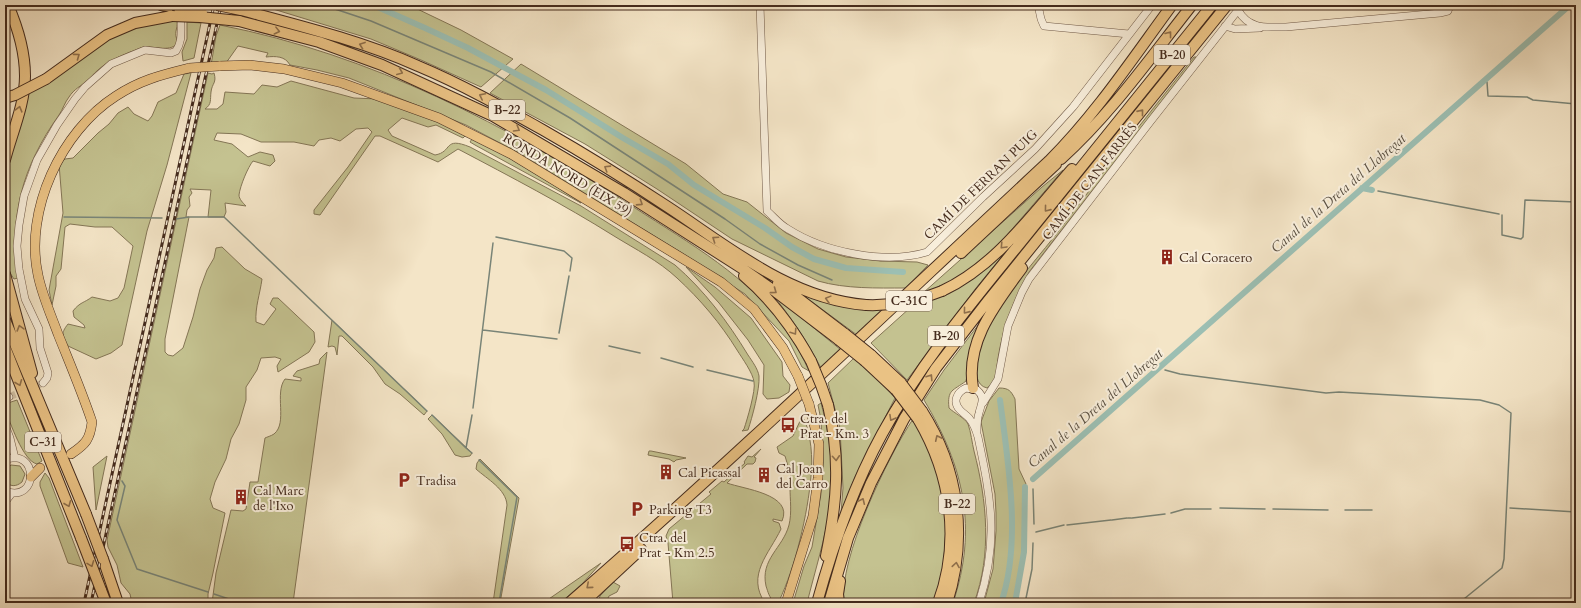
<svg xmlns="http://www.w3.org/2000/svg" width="1581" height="608" font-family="Cardo,serif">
<rect width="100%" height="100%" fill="#f4e5c7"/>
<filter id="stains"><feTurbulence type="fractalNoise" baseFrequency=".005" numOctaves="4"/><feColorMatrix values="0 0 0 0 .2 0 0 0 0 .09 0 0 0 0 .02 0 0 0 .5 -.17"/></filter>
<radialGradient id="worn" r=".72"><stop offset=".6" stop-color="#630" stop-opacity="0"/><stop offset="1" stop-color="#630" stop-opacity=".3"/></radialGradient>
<path fill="#c4c290" stroke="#847656" d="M260 5H409L461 30 513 59 481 87 421 60 371 39Z
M177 21C178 30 173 32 178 42 172 53 155 46 144 47 139 48 134 51 130 52 118 57 107 62 98 70 94 73 91 78 87 81 81 86 74 89 69 97 65 102 63 109 59 115 22 167 9 216 18 278L14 279 6 267 5 259V174L26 95C59 79 83 52 115 36 134 26 156 22 177 21Z
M187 22 201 23 194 58 183 61 182 52 187 39Z
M220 25C372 55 507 125 635 208 689 243 750 277 787 331 796 344 803 358 809 371L802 367 789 341 745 294 682 253 521 154 466 125 349 78 317 70 290 65C285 56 276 56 266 57L268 53 238 46 226 63 211 65 216 36Z
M1194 57H1196L1029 272C1014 299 1003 327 998 358 996 370 998 380 987 388 964 383 984 331 992 318 1013 284 1040 256 1064 224 1106 168 1150 112 1194 57Z
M521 64 686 164 723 194 747 202 786 233 818 249 846 257 880 261 917 262 928 265 906 288C876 288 846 289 818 281L732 239 657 189 585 144 490 93Z
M191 73 167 165 147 231 122 345 111 353 96 359 68 346C63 336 60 334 68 324L85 328 84 325 74 317 73 311C80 302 84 303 92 297L110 301 118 298 124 288 133 246 112 227H95L70 224 65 227 61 269 56 276V286L52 305 49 290 63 213 59 164 65 159 73 158 98 133 109 124 118 113 128 107 134 114 148 121 152 116 158 102 176 93 184 74Z
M208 73 212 74 214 73C217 83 212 83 211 92 210 100 212 104 205 109H217L223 104 225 92 254 94 262 85 277 87 291 81 354 98 378 99 436 120 466 135 463 138 436 125 428 127 402 118 388 130 392 136 435 155C453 152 443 136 470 147L581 206 675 265C704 290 728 322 748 355 752 361 758 369 759 376 760 389 752 418 748 430L742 431 744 429C747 420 756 390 754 382 753 373 742 358 737 350 721 324 700 299 677 278 659 261 635 249 614 236 563 204 511 177 458 149L438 162 380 136H375L320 215 314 214V210L348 167 372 132 368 128 356 129 340 141 331 138 319 140 314 146 294 142H261L241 134 217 133 214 140 232 144 248 157 260 152 273 155 275 161 270 166 253 161C248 167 240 186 239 195 239 199 243 203 246 206L225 203 226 212 224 217H208L211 190 190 189 192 193 189 197 190 206 187 210 186 217H189L165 339V352L168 355 173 356 183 348 193 317 200 289 207 270 214 258 216 248 222 247 245 269 262 279C260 294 255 307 256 322L264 325 276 309 270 304 273 298H278L314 332 315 342 309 352 278 372 277 366 281 359 275 357 261 358 257 370 246 387V400L239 424 231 439 226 459 215 482 210 499 213 508 225 513 213 573 208 594V603H132L130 594 121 583 117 565 108 547 107 540Z
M472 139 478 140 533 171 581 203 475 145 470 142Z
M1063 170 995 249 975 267 943 286 923 293 1042 187Z
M1031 221 976 288 907 380 871 343 911 307 954 289Z
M686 267 715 287 751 318 782 362 783 376 790 385 789 392 779 398 767 399 763 394 764 365 748 340 719 303Z
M800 293C827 305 856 307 885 309L857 335Z
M772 294 841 350 821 368C807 341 791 317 772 294Z
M332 320 427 411 424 415 400 394 385 384 373 367 342 336H339L337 355 335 347 332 346 328 347Z
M982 320 972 345 966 381C953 391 947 389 949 408 954 413 965 418 968 424 971 432 972 443 974 451 987 501 992 554 974 603H953C978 528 964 467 924 400L944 370Z
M327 352 293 603H212L216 573 231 510 243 511 246 509 250 482H258L265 438C267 437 271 436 274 434 288 423 274 393 285 379L301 381V378L293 376 297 371 319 364 320 359Z
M854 358 870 371 895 398 855 477 841 513 843 488 840 428 828 383Z
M999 388C1009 388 1011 391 1015 399L1019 469 1026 484 1023 488C1024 529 1024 562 1013 603H984L993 569 996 531V513L995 494 981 422 989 401Z
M17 400 42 461 37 464C23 461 10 422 5 409L8 403Z
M821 403C830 437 835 472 830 507 825 539 815 571 807 603H793L804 566 812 547 821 494 823 463 821 420 818 405Z
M432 415 472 453 470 456 462 457 455 455 442 434 428 419Z
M801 419H804C811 434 813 459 811 476 808 513 795 568 779 601L774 602C769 597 768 592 766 586 760 559 783 548 789 525 792 513 790 499 790 488L793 483 785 456 779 453 777 447 793 436Z
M913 419 932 454 942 491 946 529 943 569 934 603H844C838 560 888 456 913 419Z
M761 449 754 457 756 458 755 462 753 464H747L727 483C743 489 794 494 782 521L773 519V521L779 523 781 529C769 554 746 575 765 603H673L668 543 666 536 669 529 711 494 709 492 722 481 724 482 745 463 744 462 748 456 752 457Z
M649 451H651L686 458 676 460 674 462 669 459 648 455Z
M107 456 96 510 93 467Z
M480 459 519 498 500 603H493L507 505C506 489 487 479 476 469L477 463Z
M11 465 20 466 25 474 22 482C16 487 10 487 5 481V470Z
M45 473 49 478 83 567 68 563 40 486V482Z
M601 563 582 584 560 603H543Z
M613 582 620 586 617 592 609 596 606 602 600 603 598 602 600 596Z"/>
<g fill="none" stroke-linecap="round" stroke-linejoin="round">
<path stroke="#798477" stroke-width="1.5" d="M323 5 371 21 491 72 570 118 725 219 760 244 798 265 832 280
M1482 82H1487L1488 96 1527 97 1533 100 1576 104
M1378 191 1499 214
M1502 215V235L1521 239 1523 237 1525 200 1576 202
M64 217 162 218
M176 219 189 217H224L427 411
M496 237 564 251 572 258 570 271
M483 330 557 339
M559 333 569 276
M609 346 640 353
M661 358 693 367
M707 370 753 381
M1165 370 1180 374 1326 393 1339 392 1480 400 1499 405 1511 413 1504 559 1502 568 1459 603
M473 408 493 243
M432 415 466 448
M472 415 466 448 472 453
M479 460 517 497 499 603
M122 481 125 486 117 520 137 569 208 592
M1033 489 1034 524
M1220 508 1265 509
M1510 508 1576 512
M1273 509 1328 510
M1345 510H1372
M1171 513 1185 509H1211
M1128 518H1131
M1132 518 1165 514
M1112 520 1127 518
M1067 525 1111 520
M1036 532 1064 525
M214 594 241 603
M1025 603 1032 569 1033 543"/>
<path stroke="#9cbfb3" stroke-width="6" d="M373 5 425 28 468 48 546 90 623 138 668 164 694 185 765 228 792 247 814 259 846 268 903 272
M1362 188 1372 190
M1000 400C1008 462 1022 543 1001 603
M1033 479 1570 5
M1015 603 1024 552 1025 487"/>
<path stroke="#d1c0a5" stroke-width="7" stroke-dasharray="7 3.5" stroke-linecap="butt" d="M9 397 43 383"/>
<defs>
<path id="minor" d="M760 5 767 211C774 217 780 225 788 229 824 252 885 265 927 252L983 197 1035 149 1073 107 1152 5
M1038 5 1041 19 1044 26 1129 34
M1238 10C1249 30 1267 27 1286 27L1440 13 1448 11 1450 5
M1225 26 1235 29 1260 28
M43 383 47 378 48 373 40 348 39 329 25 299 19 269 17 246 19 225 24 196 37 160 57 125 75 99 85 87 111 64 145 50 171 53 176 51C182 42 181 34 181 23
M5 399 9 397
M983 403 998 379 1008 326 1022 292 1029 279 1150 122 1242 5
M5 425 10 438 15 458
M977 432C977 426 977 419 979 413 981 404 986 398 977 390L966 388C957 392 952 402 960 410 963 413 966 415 969 418 974 424 976 430 978 437 991 499 999 540 979 603
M5 460C38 446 40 504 5 491
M5 502 12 493"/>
<path id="major" d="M219 66 250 65 284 69 342 83 439 118 511 154 721 282 754 309 783 348 798 376
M71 454C86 444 90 439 92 422 82 392 70 364 58 334 51 315 42 295 38 275 24 211 61 131 116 96 140 80 161 75 189 68
M31 477 40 468
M786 603 813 516 818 478 819 444 809 404"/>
<path id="highway" d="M161 5 179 8
M241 10C301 26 362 41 418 66 461 84 502 107 543 130 585 154 627 180 668 207 729 247 790 299 866 305
M239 21 319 42 382 65 493 116 624 193 743 269 776 292 839 340
M46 79 107 35 135 23 172 16
M1061 159C1111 114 1150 58 1192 5
M5 160C12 133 25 104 25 76 25 51 18 28 8 5
M961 253 1056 164
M5 274 32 373
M744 276C772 300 793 328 811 361
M778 283 845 334
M942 291C996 266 1033 213 1072 169
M5 320 86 514
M5 347 81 538
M871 355 901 383
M865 361 896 390
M973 388C965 341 996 304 1022 268
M922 411C959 469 968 537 947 603
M918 419C951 475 961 541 938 603
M826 556C837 502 841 460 828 405
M103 559 118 603
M101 590 106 603
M569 603C733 460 890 309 1049 161 1096 114 1133 58 1172 5
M583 603 641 549
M817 603C833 545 853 487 882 434 921 362 974 300 1025 237 1087 160 1150 83 1212 5
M829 603 848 538 871 483 904 419 936 368 987 302 1227 5
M839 603 838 594 840 581"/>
</defs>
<use href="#minor" stroke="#705a48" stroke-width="8"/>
<use href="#major" stroke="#442b1d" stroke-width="10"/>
<use href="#highway" stroke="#442b1d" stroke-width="12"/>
<use href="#minor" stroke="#f8eedb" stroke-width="7"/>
<use href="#major" stroke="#eac284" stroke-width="9"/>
<use href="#highway" stroke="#eac284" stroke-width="10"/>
<defs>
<path id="rail" d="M84 603 214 5
M91 603 221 5"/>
</defs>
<use href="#rail" stroke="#442b1d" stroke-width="3"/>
<use href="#rail" stroke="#f8eedb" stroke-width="1.5" stroke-dasharray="4.5" stroke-linecap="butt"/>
<defs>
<path id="major-bridge" d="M189 68 219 66
M798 376 809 404"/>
<path id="highway-bridge" d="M217 5 241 10
M179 8 202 13
M172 16 200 17 239 21
M5 98 15 95 46 79
M866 305C892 306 918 301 942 291
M845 334 871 355
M839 340 865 361
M811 361 821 385 828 405
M901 383 922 411
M896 390 918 419
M86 514 103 559
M81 538 101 590"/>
</defs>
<use href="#major-bridge" stroke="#442b1d" stroke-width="10" stroke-linecap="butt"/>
<use href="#highway-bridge" stroke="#442b1d" stroke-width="12" stroke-linecap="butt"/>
<use href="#major-bridge" stroke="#eac284" stroke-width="9"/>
<use href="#highway-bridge" stroke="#eac284" stroke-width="10"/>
</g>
<defs><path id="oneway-chevron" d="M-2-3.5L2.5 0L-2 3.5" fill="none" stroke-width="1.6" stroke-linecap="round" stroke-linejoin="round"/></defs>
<g stroke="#8f6f4b">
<use href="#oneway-chevron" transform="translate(277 31) rotate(14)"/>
<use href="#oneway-chevron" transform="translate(1169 34) rotate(-52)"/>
<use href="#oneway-chevron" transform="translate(362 45) rotate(-160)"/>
<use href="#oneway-chevron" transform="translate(77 56) rotate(-36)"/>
<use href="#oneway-chevron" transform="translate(400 72) rotate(23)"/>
<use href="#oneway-chevron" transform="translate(482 96) rotate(-153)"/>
<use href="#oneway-chevron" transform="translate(19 109) rotate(-75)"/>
<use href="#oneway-chevron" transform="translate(1141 112) rotate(-51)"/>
<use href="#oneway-chevron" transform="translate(517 129) rotate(30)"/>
<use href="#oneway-chevron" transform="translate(607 168) rotate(-148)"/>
<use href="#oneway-chevron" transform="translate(640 203) rotate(33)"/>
<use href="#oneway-chevron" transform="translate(1047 209) rotate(129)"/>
<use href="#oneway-chevron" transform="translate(715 239) rotate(-146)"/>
<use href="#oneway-chevron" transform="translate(1003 246) rotate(133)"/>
<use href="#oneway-chevron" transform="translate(774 291) rotate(36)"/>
<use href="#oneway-chevron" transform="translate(828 299) rotate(-165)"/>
<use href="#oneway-chevron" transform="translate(966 311) rotate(129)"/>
<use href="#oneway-chevron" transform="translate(20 328) rotate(-106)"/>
<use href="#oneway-chevron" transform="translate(794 332) rotate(56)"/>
<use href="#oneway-chevron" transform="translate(930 377) rotate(-57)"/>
<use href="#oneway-chevron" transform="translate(19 383) rotate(68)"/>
<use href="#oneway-chevron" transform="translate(892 418) rotate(119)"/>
<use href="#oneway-chevron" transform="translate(938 438) rotate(-115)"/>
<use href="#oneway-chevron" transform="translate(836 458) rotate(86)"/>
<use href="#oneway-chevron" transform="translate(862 501) rotate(-66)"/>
<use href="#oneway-chevron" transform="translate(68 504) rotate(68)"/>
<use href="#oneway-chevron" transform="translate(91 564) rotate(69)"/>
<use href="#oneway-chevron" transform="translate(956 565) rotate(-81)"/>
<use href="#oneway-chevron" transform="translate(589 586) rotate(139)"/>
</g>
<defs>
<symbol id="building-bare" viewBox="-9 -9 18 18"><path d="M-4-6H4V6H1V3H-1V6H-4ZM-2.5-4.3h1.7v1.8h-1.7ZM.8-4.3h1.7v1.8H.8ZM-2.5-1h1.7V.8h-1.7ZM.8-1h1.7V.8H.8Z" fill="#8f2418" stroke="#f8eedb" stroke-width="2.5" paint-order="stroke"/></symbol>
<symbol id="bus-bare" viewBox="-9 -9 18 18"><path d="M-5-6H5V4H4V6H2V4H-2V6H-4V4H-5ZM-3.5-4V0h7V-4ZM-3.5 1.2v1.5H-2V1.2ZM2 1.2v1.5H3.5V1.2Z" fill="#8f2418" stroke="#f8eedb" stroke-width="2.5" paint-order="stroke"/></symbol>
<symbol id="parking-bare" viewBox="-9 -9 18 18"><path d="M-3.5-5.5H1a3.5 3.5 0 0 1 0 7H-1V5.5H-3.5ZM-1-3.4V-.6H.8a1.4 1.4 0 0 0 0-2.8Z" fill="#8f2418" stroke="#f8eedb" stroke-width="2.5" paint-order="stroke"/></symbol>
</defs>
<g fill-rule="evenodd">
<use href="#building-bare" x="1156" y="246" width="22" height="22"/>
<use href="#bus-bare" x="777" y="414" width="22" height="22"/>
<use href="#building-bare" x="655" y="461" width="22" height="22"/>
<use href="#building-bare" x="753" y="464" width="22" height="22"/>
<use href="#parking-bare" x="393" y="469" width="22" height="22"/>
<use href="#building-bare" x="230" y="486" width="22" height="22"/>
<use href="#parking-bare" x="626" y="498" width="22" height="22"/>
<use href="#bus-bare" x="616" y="533" width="22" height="22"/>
</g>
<g text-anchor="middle" stroke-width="4" stroke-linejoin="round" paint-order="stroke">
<g fill="#f8eedb" stroke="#7a6656" stroke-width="1">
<rect x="1154" y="45" width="36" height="20" rx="3"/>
<rect x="489" y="100" width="36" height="20" rx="3"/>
<rect x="886" y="291" width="46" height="20" rx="3"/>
<rect x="928" y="326" width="36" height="20" rx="3"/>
<rect x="25" y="432" width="36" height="20" rx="3"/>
<rect x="939" y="494" width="36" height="20" rx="3"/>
</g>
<g font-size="12" font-weight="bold" fill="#442b1d">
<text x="1172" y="59">B-20</text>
<text x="507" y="114">B-22</text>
<text x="909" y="305">C-31C</text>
<text x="946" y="340">B-20</text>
<text x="43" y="446">C-31</text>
<text x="957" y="508">B-22</text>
</g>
<g font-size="13" fill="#442b1d" stroke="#f8eedb">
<text transform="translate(568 174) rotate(31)" y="5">RONDA NORD (EIX 59)</text>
<text transform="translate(1089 181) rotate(-52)" y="5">CAMÍ DE CAN FARRÉS</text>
<text transform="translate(980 184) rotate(-44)" y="5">CAMÍ DE FERRAN PUIG</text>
</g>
<g font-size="13" fill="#442b1d" stroke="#f8eedb" text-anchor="start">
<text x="1179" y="262">Cal Coracero</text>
<text x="800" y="423">Ctra. del<tspan x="800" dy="15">Prat - Km. 3</tspan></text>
<text x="776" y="473">Cal Joan<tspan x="776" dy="15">del Carro</tspan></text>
<text x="678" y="477">Cal Picassal</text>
<text x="416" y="485">Tradisa</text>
<text x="253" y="495">Cal Marc<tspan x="253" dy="15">de l'Ixo</tspan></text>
<text x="649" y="514">Parking T3</text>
<text x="639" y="542">Ctra. del<tspan x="639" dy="15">Prat - Km 2.5</tspan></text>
</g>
<g font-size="14" font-style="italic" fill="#5a5042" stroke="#f8eedb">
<text transform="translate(1338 193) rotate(-41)" y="5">Canal de la Dreta del Llobregat</text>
<text transform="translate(1095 408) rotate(-41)" y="5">Canal de la Dreta del Llobregat</text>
</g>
</g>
<rect width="1581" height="608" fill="none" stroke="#f4e5c7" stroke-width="20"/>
<rect x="6" y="6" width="1569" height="596" fill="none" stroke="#442b1d" stroke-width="2"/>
<rect x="10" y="10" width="1561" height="588" fill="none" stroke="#442b1d"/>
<rect width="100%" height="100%" filter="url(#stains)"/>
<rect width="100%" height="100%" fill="url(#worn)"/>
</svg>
